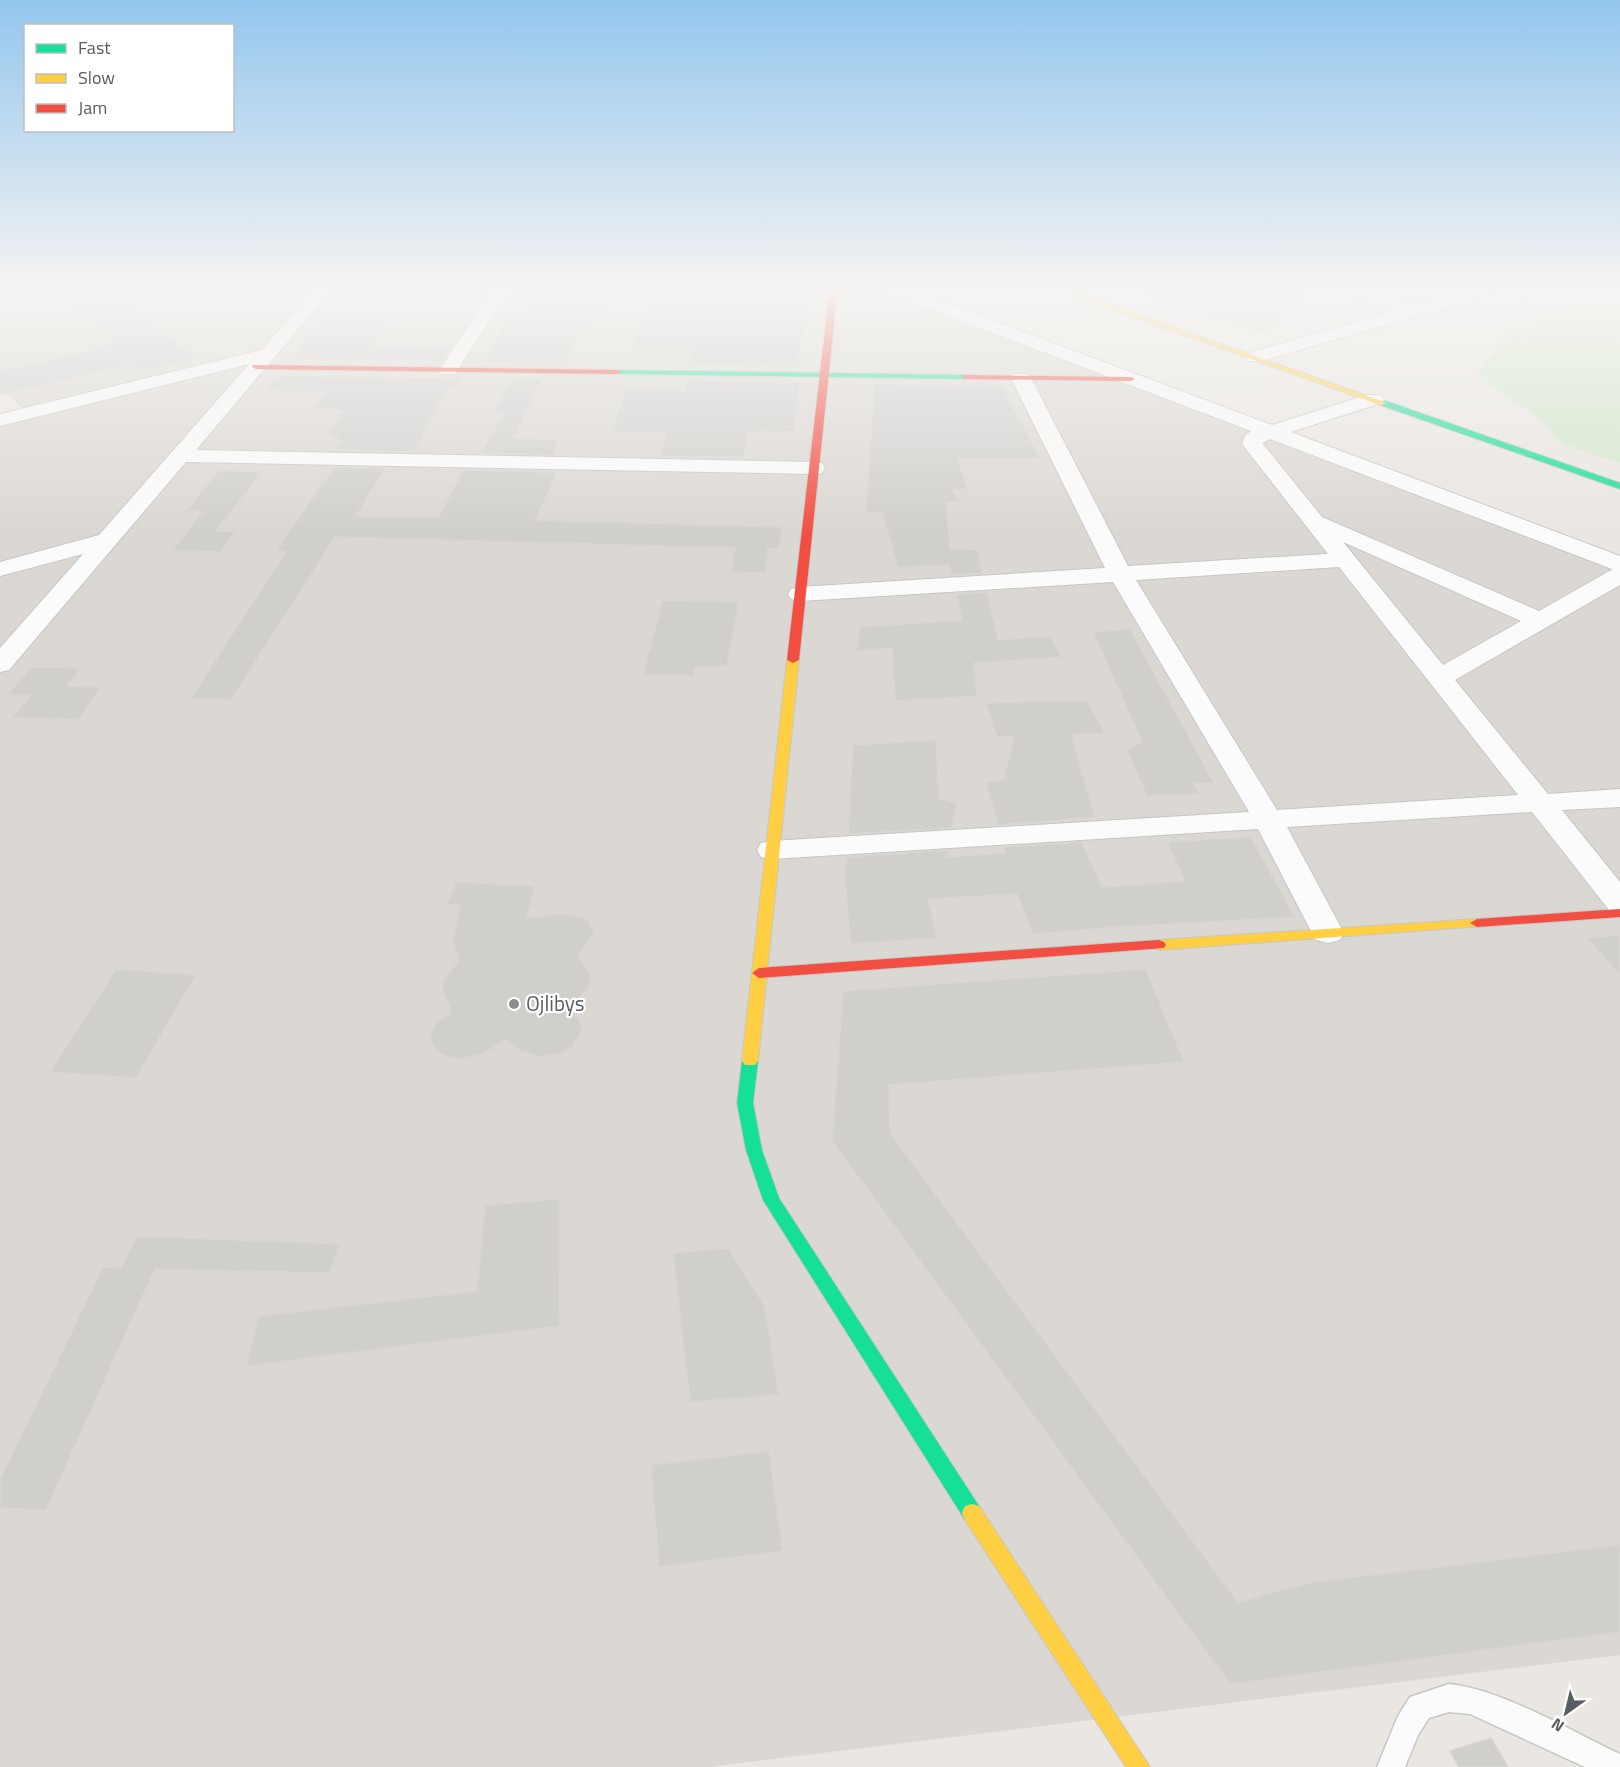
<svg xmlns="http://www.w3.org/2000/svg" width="1620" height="1767" font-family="'Titillium Web',sans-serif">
<rect width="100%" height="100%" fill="#eae7e2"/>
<path fill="#dbd8d3" d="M0 288H879L1620 571V1655L709 1767H0V425L33 417 0 389Z
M1121 288H1309L1266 334Z"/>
<path fill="#d1e8cb" d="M1620 309V463L1562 444 1536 415 1476 376 1510 332 1574 310Z"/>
<path fill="#d1cfcc" stroke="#d9d6d2" stroke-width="1.5" d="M538 288H598L592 301H606L590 332H578L565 363 485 362 505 318 521 319Z
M112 293 196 358 141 371 131 365 0 395V371L93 350 91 348 116 342 64 303Z
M649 302 808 304 797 366 689 365 692 348H632Z
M327 315 393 316 373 345 452 346 442 361 292 359Z
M277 376 461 378 457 387H449L414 451 396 452 336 449 341 441 328 432 344 410 312 409 325 392 264 390Z
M511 379H542L513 438 558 440 553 455 481 453 503 414H494Z
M686 381 800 383 793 432 747 431 744 457 661 456 666 433 612 432 625 390 685 391Z
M874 384 1002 386 1041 459H957L968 489 953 490 959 502H946L950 550 977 549 982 573 951 575 949 565 898 567 882 513 866 512Z
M334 467 386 468 356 516 438 518 463 470 557 472 536 520 782 527 779 549 768 548 765 573 731 572 735 548 335 537 231 700 190 699 286 552 276 551Z
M219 470 262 472 216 531H236L221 552 172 551 202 512 186 511Z
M987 592 998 640 1050 636 1062 657 974 663 977 696 895 701 892 648 857 651 859 627 962 620 956 594Z
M663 600 739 602 727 666 694 667V676L643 675Z
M1130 629 1214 783 1194 784 1199 794 1147 796 1127 750 1142 742 1093 632Z
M31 667 81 668 67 686 101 687 79 719 12 718 30 696 8 695Z
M1087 700 1105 733 1071 734 1095 817 998 825 986 782 1004 780 1014 736 997 737 986 703Z
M936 740 939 799 957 803 952 828 848 834 853 745Z
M1251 837 1295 917 1118 927 1033 934 1017 894 928 899 937 938 850 944 844 865H846L847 857 949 850 947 857 1006 853 1004 847 1082 842 1102 887 1185 881 1167 842Z
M456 882 535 886 527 918 563 914 582 917 589 922 594 934 578 955 590 974 591 981 588 988 571 1008 581 1023 582 1031 573 1046 564 1052 542 1057 520 1051 507 1039 484 1053 461 1059 449 1057 439 1053 433 1046 430 1038 432 1030 438 1022 451 1013 442 987 444 979 459 961 453 941 460 905H447Z
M1620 935V975L1587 938Z
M116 969 196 975 136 1078 50 1072Z
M1146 969 1184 1062 889 1085 890 1133 1238 1602 1314 1582 1620 1545V1632L1230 1684 832 1141 843 991Z
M559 1199 560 1326 246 1366 259 1316 477 1291 485 1205Z
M137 1236 340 1244 330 1273 155 1269 46 1510 0 1508V1479L103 1267 121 1268Z
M729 1248 765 1307 779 1395 690 1402 673 1253Z
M769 1451 783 1551 659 1567 651 1465Z
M1491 1738 1508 1767H1459L1450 1751Z"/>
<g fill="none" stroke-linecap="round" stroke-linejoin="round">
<defs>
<path id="lane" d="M1449 1684C1501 1689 1571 1731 1620 1754V1767H1585L1470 1714 1449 1712 1429 1718 1418 1735 1405 1767H1377L1398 1716 1410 1697Z"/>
<path id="street" d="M316 288H333L196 450 814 462 822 463 825 468 822 473 814 474 186 462 9 670 0 672V648L83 554 0 576V562L99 535 249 364 0 426V414L262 350Z
M494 288H510L455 374H441L439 370Z
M883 288H906L1272 425 1367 395H1381L1384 399 1381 403 1291 432 1620 556V585L1455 680 1548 794 1620 789V807L1562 810 1620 882V913L1609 910 1532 812 1287 827 1344 933 1340 940 1328 943 1316 940 1312 933 1258 829 772 859 761 857 757 850 761 843 772 841 1249 812 1113 582 800 601 791 599 788 594 791 589 800 587 1105 568 1011 378 1014 374H1028L1031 378 1128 566 1328 554 1242 444 1245 436 1251 431 885 292ZM1270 439 1612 569H1613L1539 611 1322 517 1262 443ZM1343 542 1521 621 1443 665ZM1339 567 1518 795 1277 810 1136 580Z
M1336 288H1362L1417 305 1475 288H1501L1499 292 1262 361H1248L1246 357 1248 353 1398 310 1338 292Z"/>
<path id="fast" d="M615 370 966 375 970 377 966 379 618 374 614 372Z
M1380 401H1386L1620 483V489L1380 405Z
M750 1056 755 1057 758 1061 753 1103 762 1150 779 1198 979 1506 982 1513 979 1520 972 1522 965 1520 763 1200 746 1150 737 1103 742 1061 745 1057Z"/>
<path id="slow" d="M1053 288H1064L1387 403 1380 405Z
M793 657 799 660 758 1061 755 1065H745L742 1061 787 660Z
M1477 919 1484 923 1482 926 1159 950 1152 945 1159 940Z
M972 1504 979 1506 1150 1767H1126L965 1520 962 1513 965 1506Z"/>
<path id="jam" d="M832 288H840L836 304 799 660 793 663 787 660 828 304Z
M253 365 618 370 622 372 618 374 256 369 252 367Z
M963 375 1131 377 1135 379 1131 381 966 379H963Z
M1620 909V917L1477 927 1470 923 1477 919Z
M1159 940 1164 942 1166 945 1164 948 759 978 752 973 759 968Z"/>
</defs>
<use href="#lane" stroke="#c6c6c5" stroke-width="3"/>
<use href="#street" stroke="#c6c6c5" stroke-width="2"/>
<use href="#fast" stroke="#c7c6c6" stroke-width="2"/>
<use href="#slow" stroke="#c7c6c6" stroke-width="2"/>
<use href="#jam" stroke="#c7c6c6" stroke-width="2"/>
<use href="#lane" fill="#fcfbfb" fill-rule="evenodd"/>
<use href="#street" fill="#fcfbfb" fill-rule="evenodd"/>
<use href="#fast" fill="#16e098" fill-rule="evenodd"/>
<use href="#slow" fill="#ffcf43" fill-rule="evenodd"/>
<use href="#jam" fill="#f24e42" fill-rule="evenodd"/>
</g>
<linearGradient id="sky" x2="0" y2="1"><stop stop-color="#93c6ee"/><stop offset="0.54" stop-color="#f6f4f2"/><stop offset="1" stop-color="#f6f4f2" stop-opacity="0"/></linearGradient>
<rect width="1620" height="535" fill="url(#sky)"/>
<circle fill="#8b8d8f" stroke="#fff" stroke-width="2" cx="514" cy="1004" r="6"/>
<g text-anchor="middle" stroke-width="4.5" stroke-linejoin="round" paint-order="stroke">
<g font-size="21" fill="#585d62" stroke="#fff" text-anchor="start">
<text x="526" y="1011">Ojlibys</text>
</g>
</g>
<rect x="24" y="24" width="210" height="108" fill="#ffffff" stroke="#bcbec0" stroke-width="1.5"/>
<rect x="36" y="44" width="30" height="9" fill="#16e098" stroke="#bcbec0" stroke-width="1.5"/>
<text x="78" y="54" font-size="18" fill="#585d62">Fast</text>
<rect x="36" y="74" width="30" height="9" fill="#ffcf43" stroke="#bcbec0" stroke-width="1.5"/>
<text x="78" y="84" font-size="18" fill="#585d62">Slow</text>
<rect x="36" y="104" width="30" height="9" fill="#f24e42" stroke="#bcbec0" stroke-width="1.5"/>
<text x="78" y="114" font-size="18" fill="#585d62">Jam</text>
<g transform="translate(1566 1713) rotate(214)" stroke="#ffffff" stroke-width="4.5" paint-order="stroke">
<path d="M0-4.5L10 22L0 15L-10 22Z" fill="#585d62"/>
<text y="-9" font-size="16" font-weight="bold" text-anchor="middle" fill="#585d62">N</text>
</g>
</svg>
